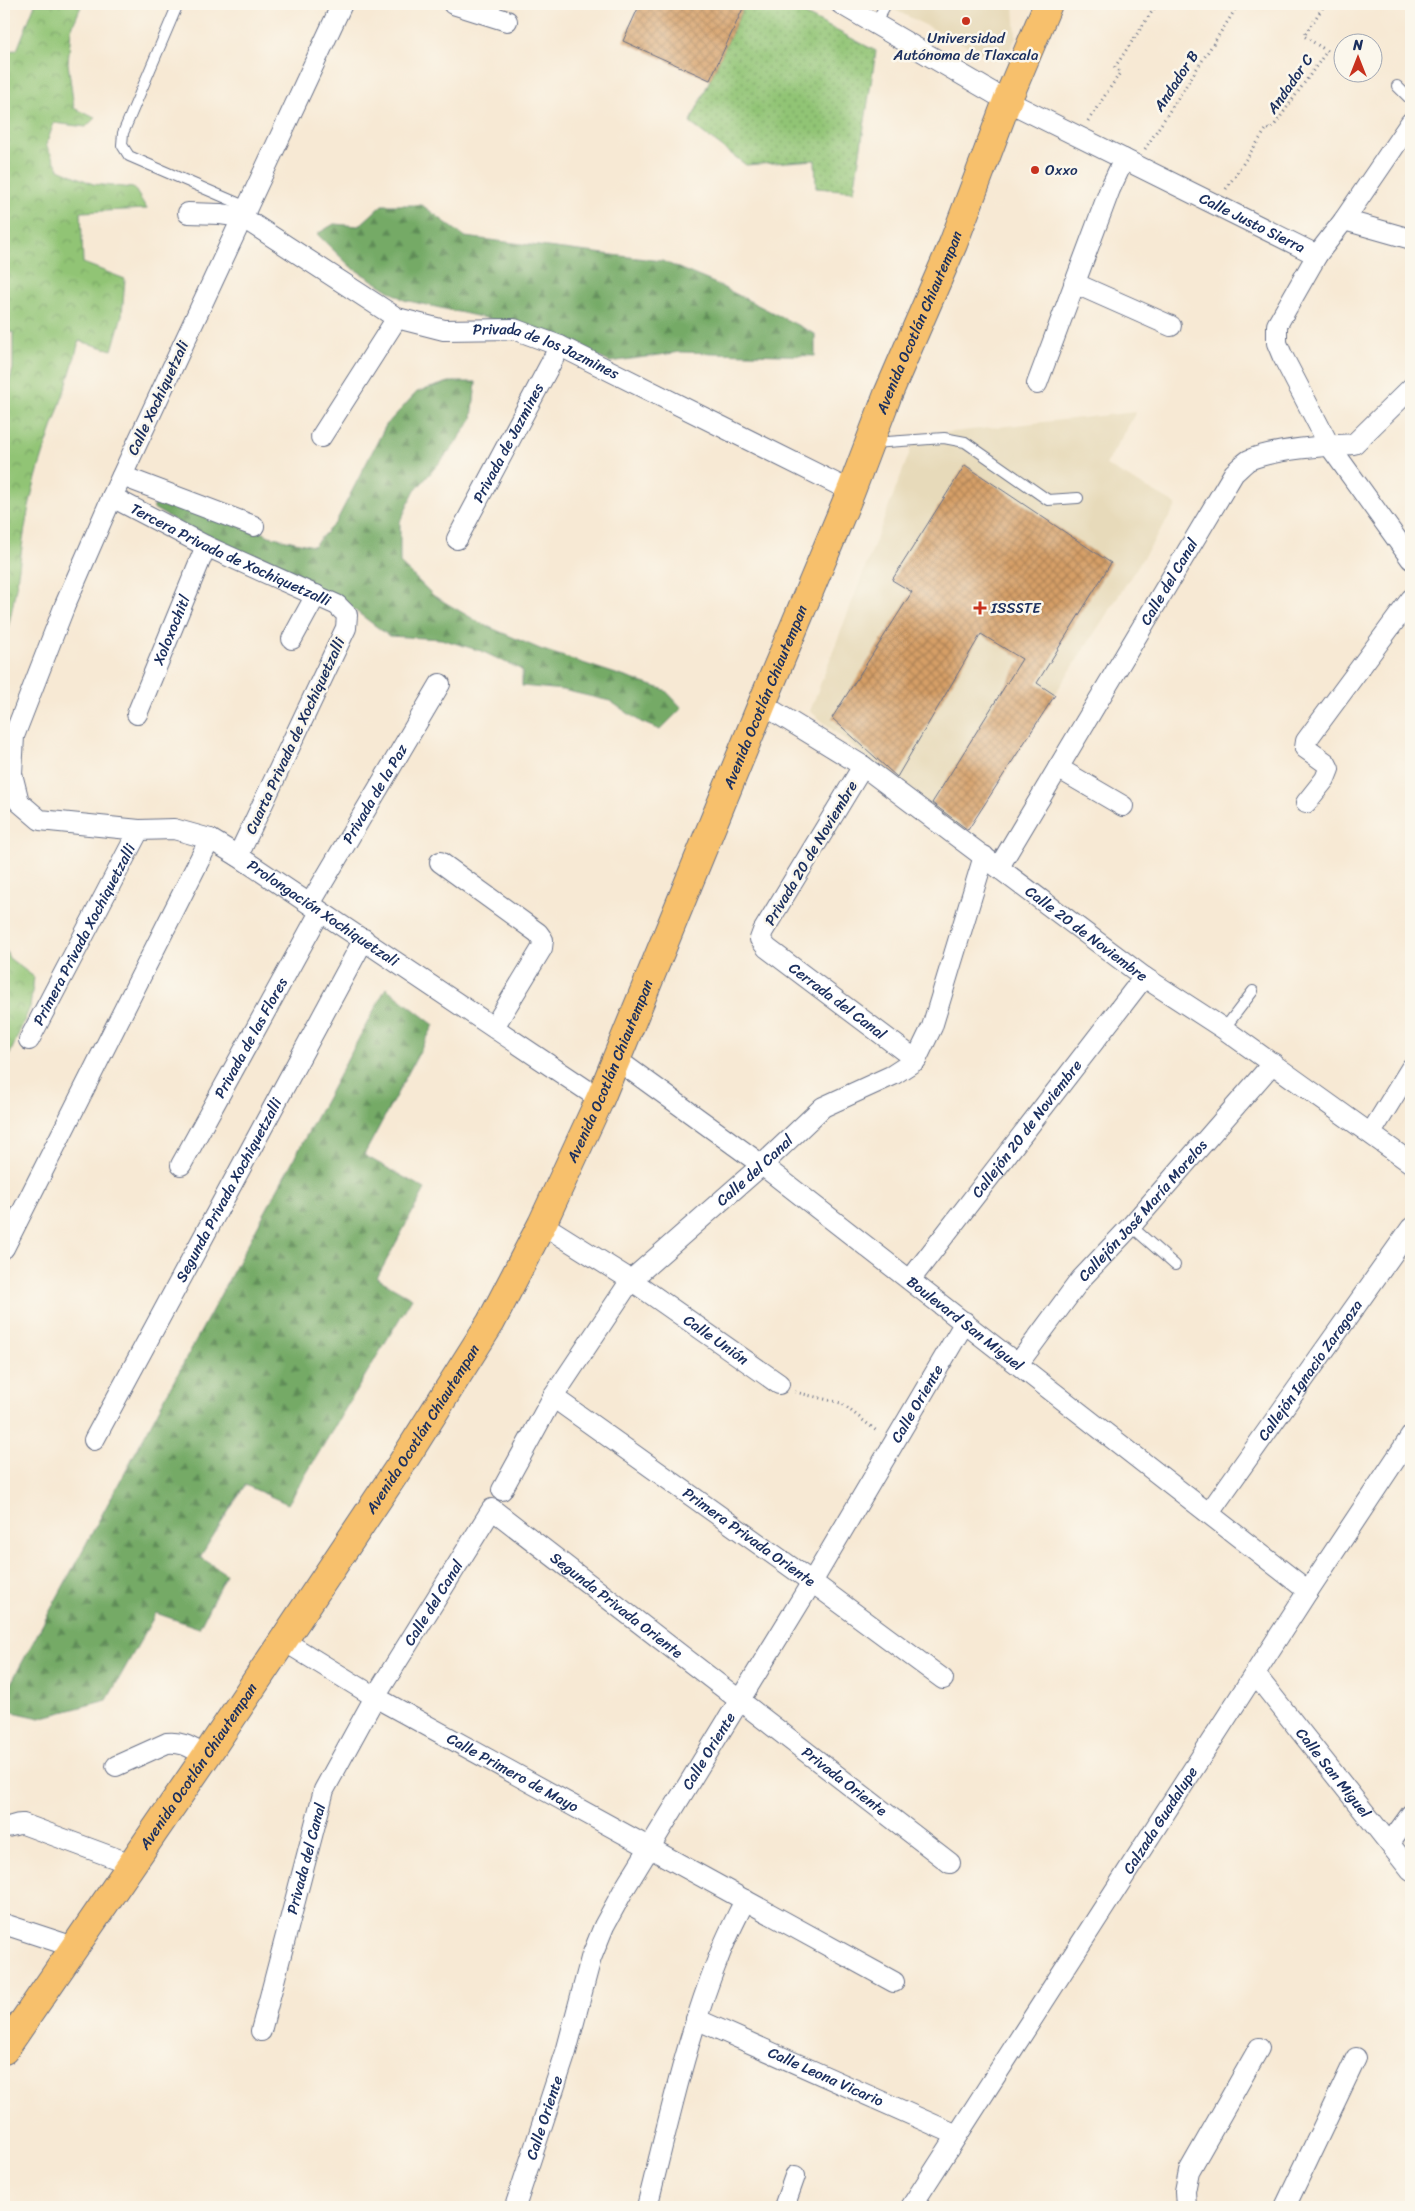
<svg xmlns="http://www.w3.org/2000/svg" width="1415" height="2211" font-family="Sriracha,sans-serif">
<defs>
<pattern id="grass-dots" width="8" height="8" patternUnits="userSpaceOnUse" patternTransform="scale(1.25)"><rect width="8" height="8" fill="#91c475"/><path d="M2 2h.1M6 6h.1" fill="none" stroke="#76a063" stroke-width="1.8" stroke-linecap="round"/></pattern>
<pattern id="forest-firs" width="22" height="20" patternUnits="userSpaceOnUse" patternTransform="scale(1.25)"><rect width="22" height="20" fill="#74aa66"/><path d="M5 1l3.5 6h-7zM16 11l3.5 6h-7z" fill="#5e8b57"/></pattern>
<pattern id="park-crowns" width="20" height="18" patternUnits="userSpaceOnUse" patternTransform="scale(1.25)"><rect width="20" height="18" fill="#91c475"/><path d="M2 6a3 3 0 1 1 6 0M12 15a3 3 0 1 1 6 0" fill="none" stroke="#76a063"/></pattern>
<pattern id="building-cross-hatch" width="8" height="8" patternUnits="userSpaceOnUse" patternTransform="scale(1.25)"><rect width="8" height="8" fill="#d69f66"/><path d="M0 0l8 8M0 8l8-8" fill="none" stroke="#ad8257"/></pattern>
</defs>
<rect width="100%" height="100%" fill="#fbf7ec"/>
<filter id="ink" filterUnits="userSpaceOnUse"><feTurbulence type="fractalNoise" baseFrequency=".02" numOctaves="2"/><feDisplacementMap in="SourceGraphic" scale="10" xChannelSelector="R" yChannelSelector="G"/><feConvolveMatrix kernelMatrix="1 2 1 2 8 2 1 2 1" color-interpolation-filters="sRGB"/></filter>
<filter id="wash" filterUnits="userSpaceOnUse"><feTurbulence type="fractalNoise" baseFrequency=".0096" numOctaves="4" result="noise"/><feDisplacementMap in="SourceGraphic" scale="20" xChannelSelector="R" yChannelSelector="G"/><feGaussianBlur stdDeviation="1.12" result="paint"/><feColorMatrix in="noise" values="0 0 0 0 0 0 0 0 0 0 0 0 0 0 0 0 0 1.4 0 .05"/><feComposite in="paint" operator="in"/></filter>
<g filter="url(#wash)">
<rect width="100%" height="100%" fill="#f7e9d4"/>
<path fill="#e7daba" d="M883 4H1014L1016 38 1007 55 995 60Z
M1136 412 1106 465 1177 505 963 837 810 711 916 436Z"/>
<path fill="url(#grass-dots)" stroke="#567a6a" d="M745 4H785L876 51 854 191 816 188 815 160 746 165 690 123Z"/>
<path fill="url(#forest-firs)" stroke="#486c62" d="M382 205H422L465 237 662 261 714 283 815 334V356L681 352 610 362 531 328 404 300 351 267 317 234 334 224 359 226Z
M449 382H476L472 419 453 447 414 492 400 522V563L434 596 482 624 540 649 665 690 682 708 660 730 641 722 610 701 563 690 522 686V670L481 651 441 639 389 636 341 600 245 561 153 508 164 494 197 496 269 536 313 546 336 522 386 425 417 392Z
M386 988 434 1025 364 1155 425 1189 377 1278 412 1298 288 1504 245 1485 200 1557 226 1574 199 1628 156 1613 107 1700 40 1718 4 1710V1696Z"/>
<path fill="url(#park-crowns)" stroke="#567a6a" d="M35 4H82L71 30 68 63 74 108 95 118 86 127 54 123 46 145 59 169 93 184 134 188 147 209 81 212 83 263 125 279 122 315 112 350 79 341C67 391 46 439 33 489 20 540 19 592 4 642V402L13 369V332L4 333V51L17 50Z
M4 946 9 958 34 977 30 1007 4 1068Z"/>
<g id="blocks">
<path fill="url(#building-cross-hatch)" d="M640 4H745L710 80 623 41Z
M965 465 1111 563 1037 683 1055 695 968 830 932 803 1022 659 981 634 897 777 832 718 912 592 892 580Z"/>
</g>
</g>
<g filter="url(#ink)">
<use href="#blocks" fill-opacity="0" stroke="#687087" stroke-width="1"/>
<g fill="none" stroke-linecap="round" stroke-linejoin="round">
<defs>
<path id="lane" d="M178 4 123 133 122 145 129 156 247 207
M875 24 886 4
M1397 86 1411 100
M873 443 944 438 965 442 1048 500 1078 498
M1224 1029 1253 991
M1131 1226 1175 1265"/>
<g id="street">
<path id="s1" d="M342 4 112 497 65 605 14 736 12 774 19 802 40 820 139 830 174 829 210 839 238 856 600 1099"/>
<path d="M453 4 507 21"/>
<path id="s2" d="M841 4 1007 101 1317 255"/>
<path d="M1411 122 1344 220 1317 255 1277 325V343L1282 355 1329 445 1411 559"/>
<path id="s3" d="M188 213 220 214 242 217 397 318 444 330 514 329 560 346 851 491"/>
<path d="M1344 220 1411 239"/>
<path d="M1074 283 1171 326"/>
<path d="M1037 384 1110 189 1124 159"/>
<path d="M321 437 397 318"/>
<path d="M122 476 254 526"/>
<path id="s4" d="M112 497 206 546 337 605 347 615 346 628 238 856"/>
<path id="s5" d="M457 539 560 346"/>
<path d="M292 639 316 595"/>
<path id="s6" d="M762 704 863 766 1144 977 1224 1029 1411 1163"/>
<path id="s7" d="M137 714 206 546"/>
<path id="s8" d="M863 766 763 931 760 939 767 948 916 1060"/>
<path d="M1058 768 1123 806"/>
<path d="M1306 803 1325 779 1329 769 1326 763 1305 748 1306 741 1411 599"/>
<path d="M440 862 538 933 543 940 542 948 494 1027"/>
<path id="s9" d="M999 867 1234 473C1239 469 1244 463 1249 460 1271 450 1328 445 1354 444L1411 388"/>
<path id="s10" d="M310 904 440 684"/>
<path id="s11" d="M29 1040 139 830"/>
<path id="s12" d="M616 1059 762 1165 1308 1591"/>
<path d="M1371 1133 1411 1068"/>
<path id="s13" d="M181 1165 320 912"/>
<path id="s14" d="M542 1224 631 1280 779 1384"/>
<path d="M4 1248 210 839"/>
<path id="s15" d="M910 1280 1144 977"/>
<path id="s16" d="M1018 1364 1081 1279 1131 1226 1273 1063"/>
<path id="s17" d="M553 1397 812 1582 943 1679"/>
<path id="s18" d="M94 1440 364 939"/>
<path id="s19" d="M502 1490 553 1397 631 1280 762 1165 823 1107 893 1075 916 1060 932 1027 984 856"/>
<path id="s20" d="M1209 1513 1411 1228"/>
<path id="s21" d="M284 1641 375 1697 894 1982"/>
<path id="s22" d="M1255 1674 1411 1871"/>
<path d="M116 1766 167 1743C183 1741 193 1749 206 1756"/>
<path d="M4 1827C11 1828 15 1823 23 1824L131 1864"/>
<path d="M1390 1843 1411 1814"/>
<path d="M4 1924 74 1947"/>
<path id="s23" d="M696 2019 957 2135"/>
<path id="s24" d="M261 2031 324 1790 375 1697 492 1509 950 1863"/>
<path id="s25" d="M515 2207 566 2052 591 1958 604 1926 623 1891 812 1582 965 1322"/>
<path d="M647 2207C668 2124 686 2039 718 1959 725 1939 736 1919 745 1900"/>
<path d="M784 2207 795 2176"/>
<path id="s26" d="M911 2207 1308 1591 1411 1436"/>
<path d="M1186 2207 1185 2191 1189 2171 1259 2048"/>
<path d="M1285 2207 1356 2058"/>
</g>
<g id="primary">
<path id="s27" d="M4 2050 206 1756 402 1463 491 1322 542 1224 600 1099 762 704 851 491 888 394 953 244 1007 101 1048 4"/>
</g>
</defs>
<use href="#lane" stroke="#687087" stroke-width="12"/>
<use href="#street" stroke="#687087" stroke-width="22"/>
<use href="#primary" stroke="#687087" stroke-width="30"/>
<path stroke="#687087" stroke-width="3" stroke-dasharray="1 4" stroke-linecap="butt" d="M1088 121 1120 73 1115 67 1157 4
M1145 149 1235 10
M1226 189 1267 128 1271 130 1327 51 1304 36 1325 4
M795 1392 841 1403 878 1432"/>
<use href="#lane" stroke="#fff" stroke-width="10"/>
<use href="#street" stroke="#fff" stroke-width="20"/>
<use href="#primary" stroke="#f7c06c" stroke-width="28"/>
</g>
</g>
<g fill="#c8321e" stroke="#fbf7ec" stroke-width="2">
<circle cx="966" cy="21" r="5"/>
<circle cx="1035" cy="170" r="5"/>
<path d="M977.5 600.5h5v5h5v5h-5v5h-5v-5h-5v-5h5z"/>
</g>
<g text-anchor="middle" stroke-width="5" stroke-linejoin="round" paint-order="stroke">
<g font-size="15" fill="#1b2f5e" stroke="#fbf7ec" text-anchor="start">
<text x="966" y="43" text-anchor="middle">Universidad<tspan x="966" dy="17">Autónoma de Tlaxcala</tspan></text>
<text x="1045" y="175">Oxxo</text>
<text x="991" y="613">ISSSTE</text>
</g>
<g font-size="15" fill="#1b2f5e" stroke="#fbf7ec">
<text transform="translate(1176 81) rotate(-57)" y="5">Andador B</text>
<text transform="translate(1290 84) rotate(-55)" y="5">Andador C</text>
<text dy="5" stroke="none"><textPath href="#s2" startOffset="466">Calle Justo Sierra</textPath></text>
<text dy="5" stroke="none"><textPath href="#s27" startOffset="1964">Avenida Ocotlán Chiautempan</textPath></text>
<text dy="5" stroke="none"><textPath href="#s3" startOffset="394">Privada de los Jazmines</textPath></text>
<text transform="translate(158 398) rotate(-65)" y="5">Calle Xochiquetzali</text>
<text dy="5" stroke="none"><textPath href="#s5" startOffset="109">Privada de Jazmines</textPath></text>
<text dy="5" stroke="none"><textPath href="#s4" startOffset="132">Tercera Privada de Xochiquetzalli</textPath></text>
<text dy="5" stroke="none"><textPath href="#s9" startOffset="332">Calle del Canal</textPath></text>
<text dy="5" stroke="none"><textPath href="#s7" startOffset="91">Xoloxochitl</textPath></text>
<text dy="5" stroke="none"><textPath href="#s27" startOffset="1559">Avenida Ocotlán Chiautempan</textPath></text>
<text transform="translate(295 736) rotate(-65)" y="5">Cuarta Privada de Xochiquetzalli</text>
<text dy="5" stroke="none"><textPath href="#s10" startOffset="128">Privada de la Paz</textPath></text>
<text transform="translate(811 853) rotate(-59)" y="5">Privada 20 de Noviembre</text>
<text dy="5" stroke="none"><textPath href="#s1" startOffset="1204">Prolongación Xochiquetzali</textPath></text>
<text dy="5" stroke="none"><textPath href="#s6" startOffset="398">Calle 20 de Noviembre</textPath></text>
<text dy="5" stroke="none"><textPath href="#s11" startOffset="119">Primera Privada Xochiquetzalli</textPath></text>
<text dy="5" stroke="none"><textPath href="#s8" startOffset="301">Cerrada del Canal</textPath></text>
<text dy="5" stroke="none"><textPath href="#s13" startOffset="145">Privada de las Flores</textPath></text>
<text dy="5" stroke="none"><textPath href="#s27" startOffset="1154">Avenida Ocotlán Chiautempan</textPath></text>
<text dy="5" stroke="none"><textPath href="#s15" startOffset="191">Callejón 20 de Noviembre</textPath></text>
<text dy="5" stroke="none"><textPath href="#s19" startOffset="412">Calle del Canal</textPath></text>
<text dy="5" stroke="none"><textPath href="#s18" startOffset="284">Segunda Privada Xochiquetzalli</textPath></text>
<text dy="5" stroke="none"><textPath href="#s16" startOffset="198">Callejón José María Morelos</textPath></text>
<text dy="5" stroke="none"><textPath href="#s12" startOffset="438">Boulevard San Miguel</textPath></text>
<text dy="5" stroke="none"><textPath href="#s14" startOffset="209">Calle Unión</textPath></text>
<text dy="5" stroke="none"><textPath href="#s20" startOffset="175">Callejón Ignacio Zaragoza</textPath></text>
<text dy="5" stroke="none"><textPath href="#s25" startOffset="904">Calle Oriente</textPath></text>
<text dy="5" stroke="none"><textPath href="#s27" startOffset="749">Avenida Ocotlán Chiautempan</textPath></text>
<text dy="5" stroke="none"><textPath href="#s17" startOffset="241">Primera Privada Oriente</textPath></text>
<text dy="5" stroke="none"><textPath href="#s24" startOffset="466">Calle del Canal</textPath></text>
<text dy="5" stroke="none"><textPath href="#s24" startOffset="734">Segunda Privada Oriente</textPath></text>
<text dy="5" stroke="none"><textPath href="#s25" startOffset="499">Calle Oriente</textPath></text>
<text dy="5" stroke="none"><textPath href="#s27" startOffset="344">Avenida Ocotlán Chiautempan</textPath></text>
<text dy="5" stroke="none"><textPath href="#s21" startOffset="264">Calle Primero de Mayo</textPath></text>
<text dy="5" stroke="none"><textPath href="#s22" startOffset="126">Calle San Miguel</textPath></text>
<text dy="5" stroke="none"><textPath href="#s24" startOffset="1022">Privada Oriente</textPath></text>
<text dy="5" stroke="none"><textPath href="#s26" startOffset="460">Calzada Guadalupe</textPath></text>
<text dy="5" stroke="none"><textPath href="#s24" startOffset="178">Privada del Canal</textPath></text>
<text dy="5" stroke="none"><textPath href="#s23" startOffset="142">Calle Leona Vicario</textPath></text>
<text dy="5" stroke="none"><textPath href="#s25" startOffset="94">Calle Oriente</textPath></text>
</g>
</g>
<rect width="1415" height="2211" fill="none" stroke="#fbf7ec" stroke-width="20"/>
<g transform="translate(1358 58)"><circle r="24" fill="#fbf7ec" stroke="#a1a7b3"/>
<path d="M0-4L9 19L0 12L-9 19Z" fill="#c8321e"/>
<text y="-8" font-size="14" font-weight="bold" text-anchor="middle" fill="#1b2f5e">N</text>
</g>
</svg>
